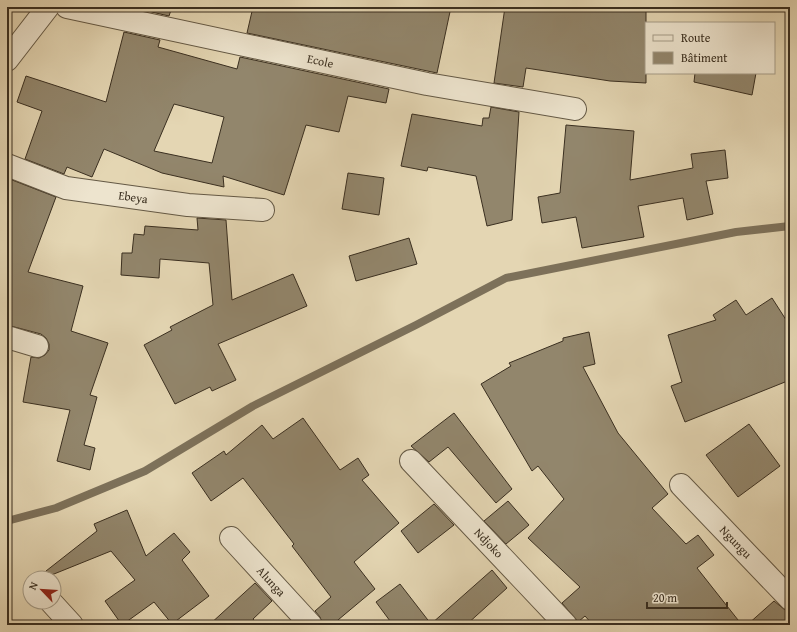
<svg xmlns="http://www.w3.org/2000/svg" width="797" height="632" font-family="'Gentium Book Plus',serif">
<rect width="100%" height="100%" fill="#e4d6b3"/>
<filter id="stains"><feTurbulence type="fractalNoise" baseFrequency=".005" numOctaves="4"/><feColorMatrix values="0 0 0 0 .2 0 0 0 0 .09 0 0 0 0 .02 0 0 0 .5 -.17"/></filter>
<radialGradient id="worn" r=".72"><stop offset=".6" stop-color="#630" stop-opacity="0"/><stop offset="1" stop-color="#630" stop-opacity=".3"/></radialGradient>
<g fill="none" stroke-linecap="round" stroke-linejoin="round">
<path stroke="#7d715a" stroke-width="8" d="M7 521 56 508 145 471 253 406 416 325 506 278 736 232 790 226"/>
</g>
<path fill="#92866c" stroke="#3a2f20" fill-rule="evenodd" d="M130 7H172L169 16Z
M253 7H451L437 73 247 33Z
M505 7H646V83L610 81 526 68 523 87 494 83Z
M124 32 160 40 158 47 237 69 240 57 389 89 386 103 348 96 339 132 306 125 284 195 223 176 224 187 162 173 104 149 92 177 67 167 64 174 25 159 42 111 17 102 26 76 106 102ZM174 104 224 117 212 163 154 151Z
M695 73H756L752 95 694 82Z
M491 107 519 112 512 220 487 226 476 176 428 167 427 171 401 166 412 114 482 126 483 118H489Z
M566 125 634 131 630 180 693 168 691 154 725 150 728 178 706 181 713 214 687 220 683 198 638 206 644 237 582 248 576 217 542 223 538 197 560 193Z
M348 173 384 178 379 215 342 209Z
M7 178 56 197 28 272 83 286 71 331 108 343 90 395 97 397 84 445 95 448 90 470 57 461 70 410 23 402 31 357 39 358 45 355 49 350V344L46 338 41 334 7 325Z
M197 218 226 220 232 300 293 274 307 306 218 344 236 380 212 391 210 387 175 404 144 345 172 330 170 327 213 305 209 263 160 259 159 278 121 275 122 253H132L134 234 144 235 145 226 198 230Z
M409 238 417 264 356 281 349 256Z
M772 298 790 326V380L685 422 671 386 682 382 668 335 716 320 713 315 736 300 746 315Z
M589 332 595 364 583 367 618 433 668 494 652 508 686 544 698 535 714 555 697 568 742 625H593L585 616 578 622 562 603 580 587 528 538 564 499 538 466 532 471 481 384 511 366 509 363 563 341V338Z
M454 413 512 489 496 503 448 447 429 462 411 446Z
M303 418 340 470 358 458 369 475 362 480 399 523 354 562 375 589 332 625H323L320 617 315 611 331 597 292 546 294 544 243 478 211 501 192 473 224 451 226 455 262 425 273 439Z
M749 424 780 466 738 497 706 455Z
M508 501 529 525 506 544 484 521Z
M434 504 454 525 418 553 401 531Z
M127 510 146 556 174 533 190 552 182 560 209 596 172 624 154 602 122 625 105 601 135 580 111 551 49 576 46 571 97 531 94 524Z
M492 570 507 588 466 625H393L376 602 400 584 431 624Z
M255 583 272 601 253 619 258 625H209Z
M774 601 790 614V625H747Z"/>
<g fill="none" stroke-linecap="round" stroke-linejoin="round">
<defs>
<g id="street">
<path id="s1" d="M67 7 427 84 575 109"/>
<path d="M7 60 48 7"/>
<path id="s2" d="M7 165 66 188 188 205 263 210"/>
<path d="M7 337 37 346"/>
<path id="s3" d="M411 461 566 625"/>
<path id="s4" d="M681 485 790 599"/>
<path id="s5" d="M231 538 311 625"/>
<path d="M51 602 72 625"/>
</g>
</defs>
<use href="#street" stroke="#645945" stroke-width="24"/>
<use href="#street" stroke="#ede4ce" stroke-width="22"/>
</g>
<g text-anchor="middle" stroke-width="3.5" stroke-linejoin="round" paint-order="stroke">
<g font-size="12" fill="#3a2f20" stroke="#ede4ce">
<text dy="4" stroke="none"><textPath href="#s1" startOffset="259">Ecole</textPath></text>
<text dy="4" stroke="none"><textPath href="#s2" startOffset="131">Ebeya</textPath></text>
<text dy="4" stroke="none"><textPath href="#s4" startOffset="79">Ngungu</textPath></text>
<text dy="4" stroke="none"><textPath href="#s3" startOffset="113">Ndjoko</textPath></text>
<text dy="4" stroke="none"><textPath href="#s5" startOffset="59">Alunga</textPath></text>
</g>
</g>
<rect width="797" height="632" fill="none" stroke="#e4d6b3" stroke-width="24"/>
<rect x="8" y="8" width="781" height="616" fill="none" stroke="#3a2f20" stroke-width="2"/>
<rect x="12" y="12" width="773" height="608" fill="none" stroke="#3a2f20"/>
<rect x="645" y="22" width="130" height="52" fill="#ede4ce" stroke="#a59c88"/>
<rect x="653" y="35" width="20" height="6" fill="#ede4ce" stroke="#a59c88"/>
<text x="681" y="42" font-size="12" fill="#3a2f20">Route</text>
<rect x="653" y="52" width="20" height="12" fill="#92866c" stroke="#a59c88"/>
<text x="681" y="62" font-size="12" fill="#3a2f20">Bâtiment</text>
<g transform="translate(42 590) rotate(295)"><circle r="19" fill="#ede4ce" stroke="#a59c88"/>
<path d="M0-3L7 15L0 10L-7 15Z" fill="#8f2418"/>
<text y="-6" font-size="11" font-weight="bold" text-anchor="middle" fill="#3a2f20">N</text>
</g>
<path d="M647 602v6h80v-6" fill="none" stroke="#3a2f20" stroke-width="2"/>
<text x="653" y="602" font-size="12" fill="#3a2f20" stroke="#ede4ce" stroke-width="3" paint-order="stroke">20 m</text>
<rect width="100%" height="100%" filter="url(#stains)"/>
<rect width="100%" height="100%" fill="url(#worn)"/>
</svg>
